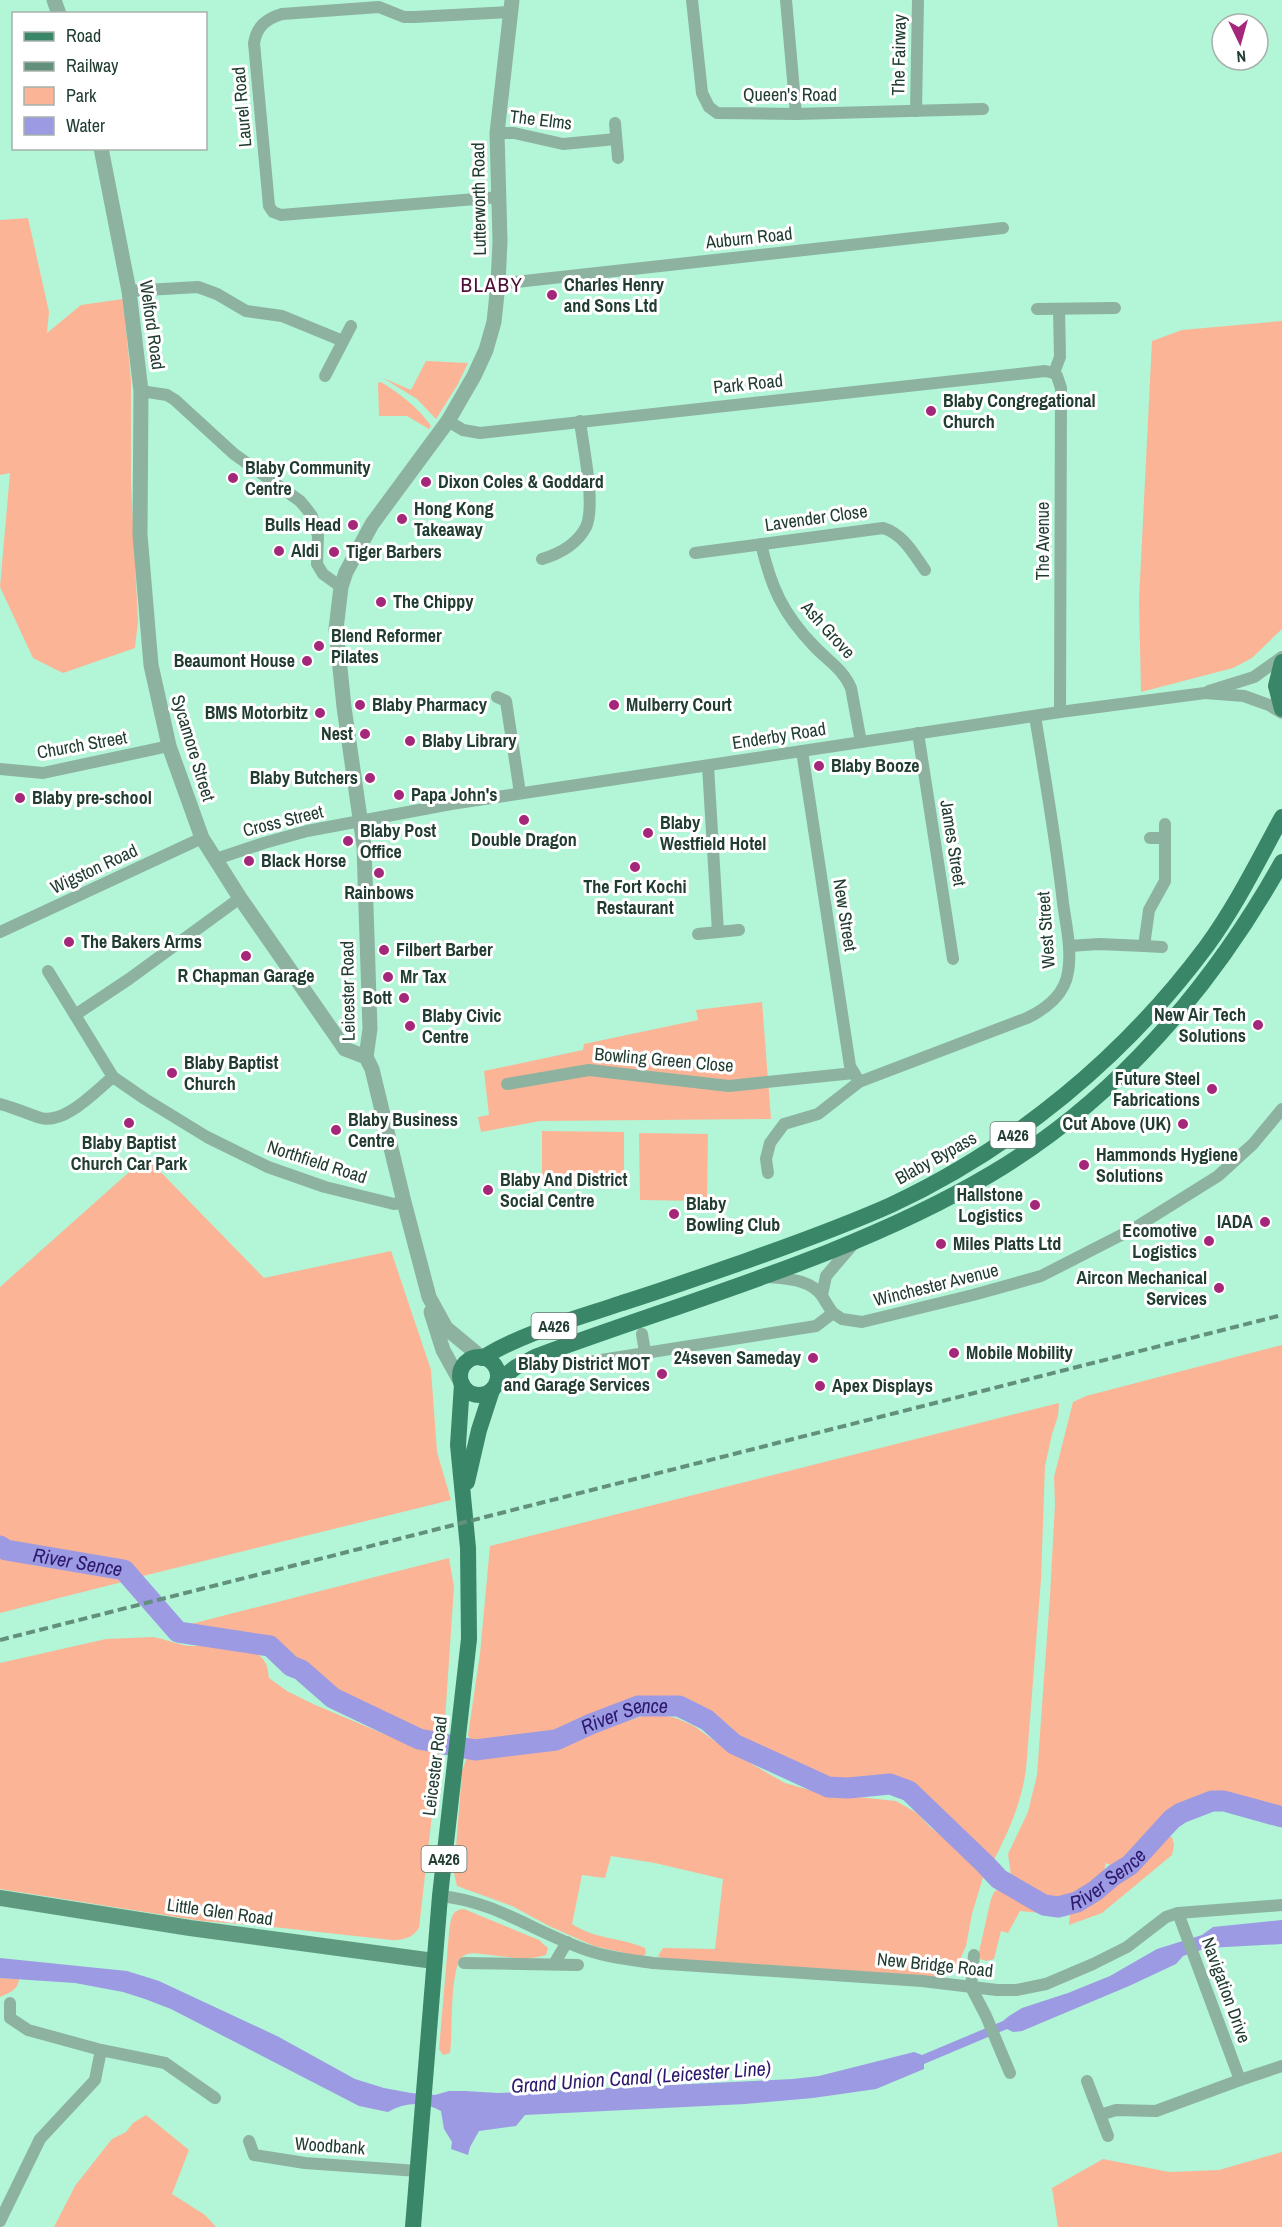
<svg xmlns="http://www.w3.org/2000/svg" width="1282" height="2227" viewBox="0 0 1282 2227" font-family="'Archivo Narrow',sans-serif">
<rect width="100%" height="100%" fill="#b2f5d7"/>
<!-- green -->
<g fill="#fbb596">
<path d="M 28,218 L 49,312 L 47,333 L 81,305 L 123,299 L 131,380 L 131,484 L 138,621 L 135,648 L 63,673 L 33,658 L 0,587 L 10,473 L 0,475 L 0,220 Z"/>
<path d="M 1282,321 L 1282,629 L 1252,658 L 1233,668 L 1141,692 L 1139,600 L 1152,341 L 1182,330 Z"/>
<path d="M 426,361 L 468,363 L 458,384 L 436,419 L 417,399 L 383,378 L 411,390 Z"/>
<path d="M 381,382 C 400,394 418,407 431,426 L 429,429 L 407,416 L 379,416 L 378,383 Z"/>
<path d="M 762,1002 L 771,1119 L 540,1121 L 481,1132 L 478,1117 L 489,1115 L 484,1071 L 583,1050 L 584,1044 L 698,1020 L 696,1010 Z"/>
<path d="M 542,1131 L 624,1132 L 624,1188 L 542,1188 Z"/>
<path d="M 639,1133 L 708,1134 L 707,1201 L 640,1200 Z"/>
<path d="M 146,1157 L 264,1278 L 391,1251 L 431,1370 L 437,1452 L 451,1500 L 143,1576 L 109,1564 L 64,1556 L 24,1552 L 0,1541 L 0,1287 Z"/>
<path d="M 1282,1345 L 1282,1812 L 1250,1798 L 1226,1792 L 1203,1795 L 1166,1815 L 1148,1842 L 1127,1862 L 1116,1868 L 1106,1863 L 1102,1878 L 1089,1889 L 1067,1898 L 1050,1897 L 1021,1885 L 1011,1876 L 1008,1854 L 1028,1812 L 1037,1775 L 1050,1596 L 1055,1504 L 1054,1477 L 1073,1402 L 1086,1396 Z"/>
<path d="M 1059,1403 L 1058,1416 L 1052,1434 L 1045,1466 L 1041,1579 L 1026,1770 C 1020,1808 1008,1832 991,1866 L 960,1831 L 908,1786 L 875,1779 L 826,1784 L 797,1771 L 781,1760 L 741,1743 L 718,1724 L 698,1711 L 673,1702 L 638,1701 L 606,1713 L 553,1738 L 474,1748 L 468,1735 L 480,1654 L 490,1546 Z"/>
<path d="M 0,1555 C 21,1564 46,1568 70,1570 C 90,1572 112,1569 130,1580 L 0,1613 Z"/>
<path d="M 449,1558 L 454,1587 L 444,1734 L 441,1738 L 427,1737 L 410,1726 L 317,1687 L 301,1675 L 280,1650 L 267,1640 L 205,1633 L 191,1624 Z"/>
<path d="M 153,1637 C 165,1639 179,1645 191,1646 C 214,1647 253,1638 266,1664 C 268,1668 268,1674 269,1678 L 287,1691 L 313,1704 L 384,1734 L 439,1754 L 419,1928 C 412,1938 405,1940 392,1940 L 264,1926 L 202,1921 L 0,1889 L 0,1663 L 106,1639 Z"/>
<path d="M 661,1715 L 676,1718 L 694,1726 L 727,1750 L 785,1783 L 820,1793 L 896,1801 L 917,1813 L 930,1827 L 977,1864 L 984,1874 L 972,1914 L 966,1946 L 955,1971 L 940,1978 L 665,1959 L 658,1956 L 663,1948 L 715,1949 L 723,1879 L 655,1863 L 611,1856 L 605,1878 L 582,1875 L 572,1924 C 597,1940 619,1937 645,1948 L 646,1954 L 642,1957 L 594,1946 L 549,1926 L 512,1906 L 457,1886 L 454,1873 L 462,1771 L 467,1757 L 542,1749 L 643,1716 Z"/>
<path d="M 1165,1836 L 1172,1837 L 1174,1845 L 1172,1855 L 1102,1913 L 1069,1925 L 1070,1914 L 1096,1898 L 1143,1863 Z"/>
<path d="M 1000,1888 L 1017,1895 L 1025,1903 L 1055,1910 L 1061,1915 L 1020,1911 L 1008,1933 L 1001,1931 L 994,1959 L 986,1961 L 980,1959 L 979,1952 L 991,1899 L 994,1892 Z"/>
<path d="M 464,1909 L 539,1940 L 548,1948 L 546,1955 C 527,1961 509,1957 490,1955 C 481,1954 470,1951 463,1956 C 449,1967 453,2035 450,2053 L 443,2055 L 439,2049 L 449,1933 C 451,1921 450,1910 464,1909 Z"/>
<path d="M 0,1978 L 19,1979 C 18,1990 9,1993 0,1997 Z"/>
<path d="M 146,2115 L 189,2150 L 172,2194 L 205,2215 L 216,2227 L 54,2227 L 75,2186 L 104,2149 L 112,2139 L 126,2132 L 133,2123 Z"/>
<path d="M 1282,2152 L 1282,2227 L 1058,2227 L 1052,2188 L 1103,2159 L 1169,2172 L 1219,2170 Z"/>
</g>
<!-- water -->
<path fill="#9c9ae3" d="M 1282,1920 L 1282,1944 L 1207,1948 L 1183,1956 L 1176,1964 L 1129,1986 L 1022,2031 L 1013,2032 L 1007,2029 L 924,2064 L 924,2069 L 876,2089 L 813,2098 L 745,2104 L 525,2115 L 516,2126 L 479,2131 L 470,2147 L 468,2155 L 451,2149 L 452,2142 L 444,2129 L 441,2111 C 424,2101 405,2102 388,2112 L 359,2106 L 171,2009 L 145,1999 L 123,1992 L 75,1983 L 0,1978 L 0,1958 L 127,1971 L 159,1981 L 277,2036 L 355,2079 L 384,2088 L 411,2093 L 435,2095 L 449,2091 L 465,2091 L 498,2093 L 522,2092 L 793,2079 L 819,2076 L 914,2052 L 922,2055 L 1003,2021 L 1009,2016 L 1022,2008 L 1068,1993 L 1110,1976 L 1157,1949 L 1202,1935 L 1213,1927 Z"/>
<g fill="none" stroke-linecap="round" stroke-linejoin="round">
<!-- river -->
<path stroke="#9c9ae3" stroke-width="21" id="s1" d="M 0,1546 L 6,1550 L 124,1570 L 178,1632 L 270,1646 L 291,1666 L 301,1670 L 333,1698 L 419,1739 L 475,1750 L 556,1740 L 591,1724 L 638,1706 L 679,1706 L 707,1720 L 734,1744 L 828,1787 L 848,1788 L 890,1784 L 909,1791 L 985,1864 L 999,1879 L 1044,1905 L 1058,1907 L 1077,1902 L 1095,1891 L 1114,1875 L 1130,1865 L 1172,1819 L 1181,1813 L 1212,1801 L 1224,1801 L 1282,1817"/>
<!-- minor -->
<g stroke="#8db2a0" stroke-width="12">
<path d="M 692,0 L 702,93 L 709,107 L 717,113 L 796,114 L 983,109"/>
<path d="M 786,0 L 796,114"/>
<path d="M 916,111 L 918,0"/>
<path d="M 615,123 L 618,158"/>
<path d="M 497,133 L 514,133 L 563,144 L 616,139"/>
<path d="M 500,197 L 281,215 L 273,212 L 269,206 L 254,43 C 257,26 266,19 282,14 L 379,7 L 404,17 L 415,17 L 510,12"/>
<path d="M 498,284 L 1003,228"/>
<path d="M 129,291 L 198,287 L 217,294 L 246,311 L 282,316 L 343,341"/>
<path d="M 1037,309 L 1115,308"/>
<path d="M 1054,373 L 1057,376 L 1061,388 L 1060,712"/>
<path d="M 1054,373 L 1060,357 L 1059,309"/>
<path d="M 325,376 L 351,326"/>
<path d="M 141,391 L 167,395 L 175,400 L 234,454 L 300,501 L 306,508 L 312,516 L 318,536 L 317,564 L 323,574 L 341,587"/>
<path d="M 448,421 L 463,430 L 480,433 L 1045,371 L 1054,373"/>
<path d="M 761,544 C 771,587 783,614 814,646 C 828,661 843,669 851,688 L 861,742"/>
<path d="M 695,553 L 883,528 C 903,534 913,553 925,570"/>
<path d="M 542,559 C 559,554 577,544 586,527 C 596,505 583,447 580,421"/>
<path d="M 1209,691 L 1254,677 L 1282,657"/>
<path d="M 497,697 L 506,701 L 520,793"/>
<path d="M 918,733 L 953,959"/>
<path d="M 802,751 L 850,1066 L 857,1078"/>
<path d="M 708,766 L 718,932"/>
<path d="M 0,769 L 43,773 L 169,746"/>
<path d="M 1150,838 L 1165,838"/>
<path d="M 216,859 L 264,843 L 307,831 L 451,804 L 1060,712 L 1205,693 L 1244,696 L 1269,705 L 1282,713"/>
<path d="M 0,932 L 202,838"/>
<path d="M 698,934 L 739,930"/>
<path d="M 1069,946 L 1099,944 L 1144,946 L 1149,910 L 1165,881 L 1165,824"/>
<path d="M 1144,946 L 1162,947"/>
<path d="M 48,971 L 113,1077 L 145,1099 L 207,1137 L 268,1167 L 325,1187 L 394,1204 L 404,1202"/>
<path d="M 75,1015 L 129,979 L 240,898"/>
<path d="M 507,1084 L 589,1070 L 729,1086 L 854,1073"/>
<path d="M 0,1104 C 14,1107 27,1114 41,1118 C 66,1124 95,1091 113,1077"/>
<path d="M 768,1173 L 766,1159 L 770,1143 L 784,1124 L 818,1114 L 859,1082 L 1027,1018 C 1046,1009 1065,994 1068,972 C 1072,950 1066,925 1063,903 C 1056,840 1045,778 1035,716"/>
<path d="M 768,1277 C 787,1279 810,1279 822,1296 C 826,1302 828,1307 833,1313"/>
<path d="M 822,1295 L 826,1276 L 855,1242"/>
<path d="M 642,1334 L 645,1352"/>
<path d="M 582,1363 L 816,1326 L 833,1313 L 842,1319 L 862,1322 L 973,1295 L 1041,1276 L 1133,1229 L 1218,1176 L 1253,1144 L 1282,1109"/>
<path d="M 440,1896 C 497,1901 540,1936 593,1952 C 612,1958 632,1960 653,1963 L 922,1981 L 997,1990 L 1016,1990 L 1046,1984 L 1093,1964 L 1127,1947 L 1166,1917 L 1178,1913 L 1282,1905"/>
<path d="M 974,1955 L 971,1987 L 986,2016 L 1010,2073"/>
<path d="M 464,1963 L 578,1965"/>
<path d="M 554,1964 L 567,1942"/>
<path d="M 10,2003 L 10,2018 L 28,2030 L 101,2050"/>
<path d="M 1240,2080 L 1282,2066"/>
<path d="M 1087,2081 L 1108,2136"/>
<path d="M 1100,2115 L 1116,2110 L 1156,2111 L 1240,2080 L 1178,1913"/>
<path d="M 249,2141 L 254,2155 L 305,2163 L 418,2171"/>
<path d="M 0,2221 L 40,2139 L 95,2080 L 101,2050 L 165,2063 L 215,2098"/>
</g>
<!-- tertiary -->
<g stroke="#8db2a0" stroke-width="15">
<path d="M 54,0 L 59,14"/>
<path d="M 101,148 L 129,291 L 141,391 L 140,535 L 151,665 L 169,746 L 202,838 L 240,898 L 345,1049 L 366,1057"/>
<path d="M 431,1312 L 443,1350 L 460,1381"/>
<path d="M 481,1357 L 446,1328 L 429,1297 L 404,1202 L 372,1069 L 366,1057 L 370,1029 L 364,846 L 344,707 L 336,629 L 341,587 L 346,572 L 372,524 L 448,421 L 474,376 L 486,350 L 494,322 L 498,284 L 500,241 L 497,133 L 512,0"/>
</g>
<!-- secondary -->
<path stroke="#5f9980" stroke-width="16" d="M 0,1898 L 190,1928 L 434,1961"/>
<!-- primary -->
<g stroke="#3a8668" stroke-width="16">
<path d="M 1282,662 L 1276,686 L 1282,709"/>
<circle cx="479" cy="1376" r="19"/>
<path d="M 482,1358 C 525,1332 575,1319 622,1303 C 664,1290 705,1275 746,1261 C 794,1244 844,1226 891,1205 C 1015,1147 1124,1057 1206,947 C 1236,906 1258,861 1282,817"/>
<path d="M 497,1382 L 516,1367 L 535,1357 C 685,1301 853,1256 991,1174 C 1116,1100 1212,987 1282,862"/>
<path d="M 467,1482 L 479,1430 L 492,1390"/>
<path d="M 413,2227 L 440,1896 L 469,1639 L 468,1548 L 458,1445 L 462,1384"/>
</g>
<!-- rail -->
<path stroke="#63907c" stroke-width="4" stroke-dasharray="9 4.5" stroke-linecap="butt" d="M 0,1640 L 1282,1315"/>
</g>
<!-- markers -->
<g fill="#a4277a" stroke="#fff" stroke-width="2">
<circle cx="552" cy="295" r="6"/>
<circle cx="931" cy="411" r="6"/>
<circle cx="233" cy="478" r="6"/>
<circle cx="426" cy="482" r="6"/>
<circle cx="402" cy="519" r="6"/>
<circle cx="353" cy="525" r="6"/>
<circle cx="279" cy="551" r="6"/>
<circle cx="334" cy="552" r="6"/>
<circle cx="381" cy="602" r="6"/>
<circle cx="319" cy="646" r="6"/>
<circle cx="307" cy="661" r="6"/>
<circle cx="360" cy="705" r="6"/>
<circle cx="614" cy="705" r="6"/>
<circle cx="320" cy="713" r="6"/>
<circle cx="365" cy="734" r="6"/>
<circle cx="410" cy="741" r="6"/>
<circle cx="819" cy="766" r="6"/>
<circle cx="370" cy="778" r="6"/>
<circle cx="399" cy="795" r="6"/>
<circle cx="20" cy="798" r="6"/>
<circle cx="524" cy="820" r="6"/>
<circle cx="648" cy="833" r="6"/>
<circle cx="348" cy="841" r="6"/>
<circle cx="249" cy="861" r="6"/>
<circle cx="635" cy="867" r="6"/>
<circle cx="379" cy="873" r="6"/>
<circle cx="69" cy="942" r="6"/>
<circle cx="384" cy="950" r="6"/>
<circle cx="246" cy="956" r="6"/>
<circle cx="388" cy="977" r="6"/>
<circle cx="404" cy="998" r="6"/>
<circle cx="1258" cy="1025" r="6"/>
<circle cx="410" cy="1026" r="6"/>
<circle cx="172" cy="1073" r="6"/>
<circle cx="1212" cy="1089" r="6"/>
<circle cx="129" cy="1123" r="6"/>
<circle cx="1183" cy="1124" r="6"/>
<circle cx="336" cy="1130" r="6"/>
<circle cx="1084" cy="1165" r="6"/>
<circle cx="488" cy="1190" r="6"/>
<circle cx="1035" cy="1205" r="6"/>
<circle cx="674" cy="1214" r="6"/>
<circle cx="1265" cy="1222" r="6"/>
<circle cx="1209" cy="1241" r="6"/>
<circle cx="941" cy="1244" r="6"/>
<circle cx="1219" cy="1288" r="6"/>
<circle cx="954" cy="1353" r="6"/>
<circle cx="813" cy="1358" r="6"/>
<circle cx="662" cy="1374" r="6"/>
<circle cx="820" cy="1386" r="6"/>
</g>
<g text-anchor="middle" stroke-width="6" stroke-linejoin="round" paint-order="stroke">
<!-- shield labels -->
<g fill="#fff" stroke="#64766e" stroke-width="1.5">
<rect x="990.5" y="1122" width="45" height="26" rx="4.5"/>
<rect x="531.5" y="1313" width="45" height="26" rx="4.5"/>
<rect x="421.5" y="1846" width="45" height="26" rx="4.5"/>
</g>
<g font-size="16" font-weight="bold" fill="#213c30">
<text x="1013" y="1141">A426</text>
<text x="554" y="1332">A426</text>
<text x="444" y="1865">A426</text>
</g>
<!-- street labels -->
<g font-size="18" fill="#213c30" stroke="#fff">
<text transform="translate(899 55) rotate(-89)" y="6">The Fairway</text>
<text x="790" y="101">Queen's Road</text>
<text transform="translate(242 107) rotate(-95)" y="6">Laurel Road</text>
<text transform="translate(541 120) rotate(7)" y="6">The Elms</text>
<text transform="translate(479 199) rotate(-91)" y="6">Lutterworth Road</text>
<text transform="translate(749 238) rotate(-6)" y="6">Auburn Road</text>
<text transform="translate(152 325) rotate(82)" y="6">Welford Road</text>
<text transform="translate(748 384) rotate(-6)" y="6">Park Road</text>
<text transform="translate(816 518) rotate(-8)" y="6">Lavender Close</text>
<text transform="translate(1043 541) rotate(-90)" y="6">The Avenue</text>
<text transform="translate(828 630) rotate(48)" y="6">Ash Grove</text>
<text transform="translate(779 736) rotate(-9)" y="6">Enderby Road</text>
<text transform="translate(82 745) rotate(-10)" y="6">Church Street</text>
<text transform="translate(193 748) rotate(73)" y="6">Sycamore Street</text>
<text transform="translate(283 821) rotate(-14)" y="6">Cross Street</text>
<text transform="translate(953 843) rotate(81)" y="6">James Street</text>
<text transform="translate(94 869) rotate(-25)" y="6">Wigston Road</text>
<text transform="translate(845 915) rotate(81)" y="6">New Street</text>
<text transform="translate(1046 930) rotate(-94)" y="6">West Street</text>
<text transform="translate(348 991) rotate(-91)" y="6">Leicester Road</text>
<text transform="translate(664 1060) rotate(5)" y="6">Bowling Green Close</text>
<text transform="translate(936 1158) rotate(-29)" y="6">Blaby Bypass</text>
<text transform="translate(317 1162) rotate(18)" y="6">Northfield Road</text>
<text transform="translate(936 1285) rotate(-14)" y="6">Winchester Avenue</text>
<text transform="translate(435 1766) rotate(-83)" y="6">Leicester Road</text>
<text transform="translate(220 1912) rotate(8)" y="6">Little Glen Road</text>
<text transform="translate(935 1965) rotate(6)" y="6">New Bridge Road</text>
<text transform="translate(1226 1990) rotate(70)" y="6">Navigation Drive</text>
<text transform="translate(330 2146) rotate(4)" y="6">Woodbank</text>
</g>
<!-- poi labels -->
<g font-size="18" font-weight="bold" fill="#213c30" stroke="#fff" text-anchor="start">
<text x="564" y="291">Charles Henry<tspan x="564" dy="21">and Sons Ltd</tspan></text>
<text x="943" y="407">Blaby Congregational<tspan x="943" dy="21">Church</tspan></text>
<text x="245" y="474">Blaby Community<tspan x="245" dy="21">Centre</tspan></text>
<text x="438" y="488">Dixon Coles &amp; Goddard</text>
<text x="414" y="515">Hong Kong<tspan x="414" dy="21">Takeaway</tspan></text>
<text x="341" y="531" text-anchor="end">Bulls Head</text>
<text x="291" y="557">Aldi</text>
<text x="346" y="558">Tiger Barbers</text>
<text x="393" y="608">The Chippy</text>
<text x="331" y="642">Blend Reformer<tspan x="331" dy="21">Pilates</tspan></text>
<text x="295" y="667" text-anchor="end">Beaumont House</text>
<text x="372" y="711">Blaby Pharmacy</text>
<text x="626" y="711">Mulberry Court</text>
<text x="308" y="719" text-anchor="end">BMS Motorbitz</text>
<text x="353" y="740" text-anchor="end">Nest</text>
<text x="422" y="747">Blaby Library</text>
<text x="831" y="772">Blaby Booze</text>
<text x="358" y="784" text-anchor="end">Blaby Butchers</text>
<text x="411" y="801">Papa John's</text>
<text x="32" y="804">Blaby pre-school</text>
<text x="660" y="829">Blaby<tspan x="660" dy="21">Westfield Hotel</tspan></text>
<text x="360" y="837">Blaby Post<tspan x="360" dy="21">Office</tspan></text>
<text x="524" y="846" text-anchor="middle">Double Dragon</text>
<text x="261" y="867">Black Horse</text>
<text x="635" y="893" text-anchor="middle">The Fort Kochi<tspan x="635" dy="21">Restaurant</tspan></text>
<text x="379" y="899" text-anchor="middle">Rainbows</text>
<text x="81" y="948">The Bakers Arms</text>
<text x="396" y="956">Filbert Barber</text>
<text x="246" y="982" text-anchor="middle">R Chapman Garage</text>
<text x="400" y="983">Mr Tax</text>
<text x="392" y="1004" text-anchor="end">Bott</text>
<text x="1246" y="1021" text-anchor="end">New Air Tech<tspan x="1246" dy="21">Solutions</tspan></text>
<text x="422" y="1022">Blaby Civic<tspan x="422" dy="21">Centre</tspan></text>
<text x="184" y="1069">Blaby Baptist<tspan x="184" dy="21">Church</tspan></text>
<text x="1200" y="1085" text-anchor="end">Future Steel<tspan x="1200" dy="21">Fabrications</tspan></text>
<text x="348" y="1126">Blaby Business<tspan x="348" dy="21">Centre</tspan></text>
<text x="1171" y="1130" text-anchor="end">Cut Above (UK)</text>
<text x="129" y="1149" text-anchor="middle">Blaby Baptist<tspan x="129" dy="21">Church Car Park</tspan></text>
<text x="1096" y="1161">Hammonds Hygiene<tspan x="1096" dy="21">Solutions</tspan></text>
<text x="500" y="1186">Blaby And District<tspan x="500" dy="21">Social Centre</tspan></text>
<text x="1023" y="1201" text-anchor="end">Hallstone<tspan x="1023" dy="21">Logistics</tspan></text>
<text x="686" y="1210">Blaby<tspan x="686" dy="21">Bowling Club</tspan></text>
<text x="1253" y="1228" text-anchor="end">IADA</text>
<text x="1197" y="1237" text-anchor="end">Ecomotive<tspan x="1197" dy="21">Logistics</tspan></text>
<text x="953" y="1250">Miles Platts Ltd</text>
<text x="1207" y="1284" text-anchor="end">Aircon Mechanical<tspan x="1207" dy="21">Services</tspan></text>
<text x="966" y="1359">Mobile Mobility</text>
<text x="801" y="1364" text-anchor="end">24seven Sameday</text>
<text x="650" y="1370" text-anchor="end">Blaby District MOT<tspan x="650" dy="21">and Garage Services</tspan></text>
<text x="832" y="1392">Apex Displays</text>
</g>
<!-- water labels -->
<g font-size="20" font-style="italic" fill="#2c196d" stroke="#fff">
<text dy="7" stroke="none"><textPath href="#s1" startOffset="80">River Sence</textPath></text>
<text dy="7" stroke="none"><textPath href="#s1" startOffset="692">River Sence</textPath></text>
<text dy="7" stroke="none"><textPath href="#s1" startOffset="1251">River Sence</textPath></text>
<text transform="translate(641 2077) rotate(-4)" y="7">Grand Union Canal (Leicester Line)</text>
</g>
<!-- quarter labels -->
<g font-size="21" letter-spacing="1.5" fill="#4d1138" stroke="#fff">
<text x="492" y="292">BLABY</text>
</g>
</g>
<!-- legend -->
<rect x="12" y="12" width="195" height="138" fill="#ffffff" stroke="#a6b1ac" stroke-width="1.5"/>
<rect x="24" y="32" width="30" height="9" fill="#3a8668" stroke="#a6b1ac" stroke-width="1.5"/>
<text x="66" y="42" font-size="18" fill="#213c30">Road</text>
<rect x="24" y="62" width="30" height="9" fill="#63907c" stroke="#a6b1ac" stroke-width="1.5"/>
<text x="66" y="72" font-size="18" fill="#213c30">Railway</text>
<rect x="24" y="87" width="30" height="18" fill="#fbb596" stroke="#a6b1ac" stroke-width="1.5"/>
<text x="66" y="102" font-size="18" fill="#213c30">Park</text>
<rect x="24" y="117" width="30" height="18" fill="#9c9ae3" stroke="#a6b1ac" stroke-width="1.5"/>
<text x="66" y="132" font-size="18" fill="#213c30">Water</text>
<!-- north arrow -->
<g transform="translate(1240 42) rotate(175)"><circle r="28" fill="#ffffff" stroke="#a6b1ac" stroke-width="1.5"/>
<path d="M0-4.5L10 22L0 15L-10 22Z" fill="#a4277a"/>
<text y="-9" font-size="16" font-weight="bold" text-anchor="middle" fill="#213c30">N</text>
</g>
</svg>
